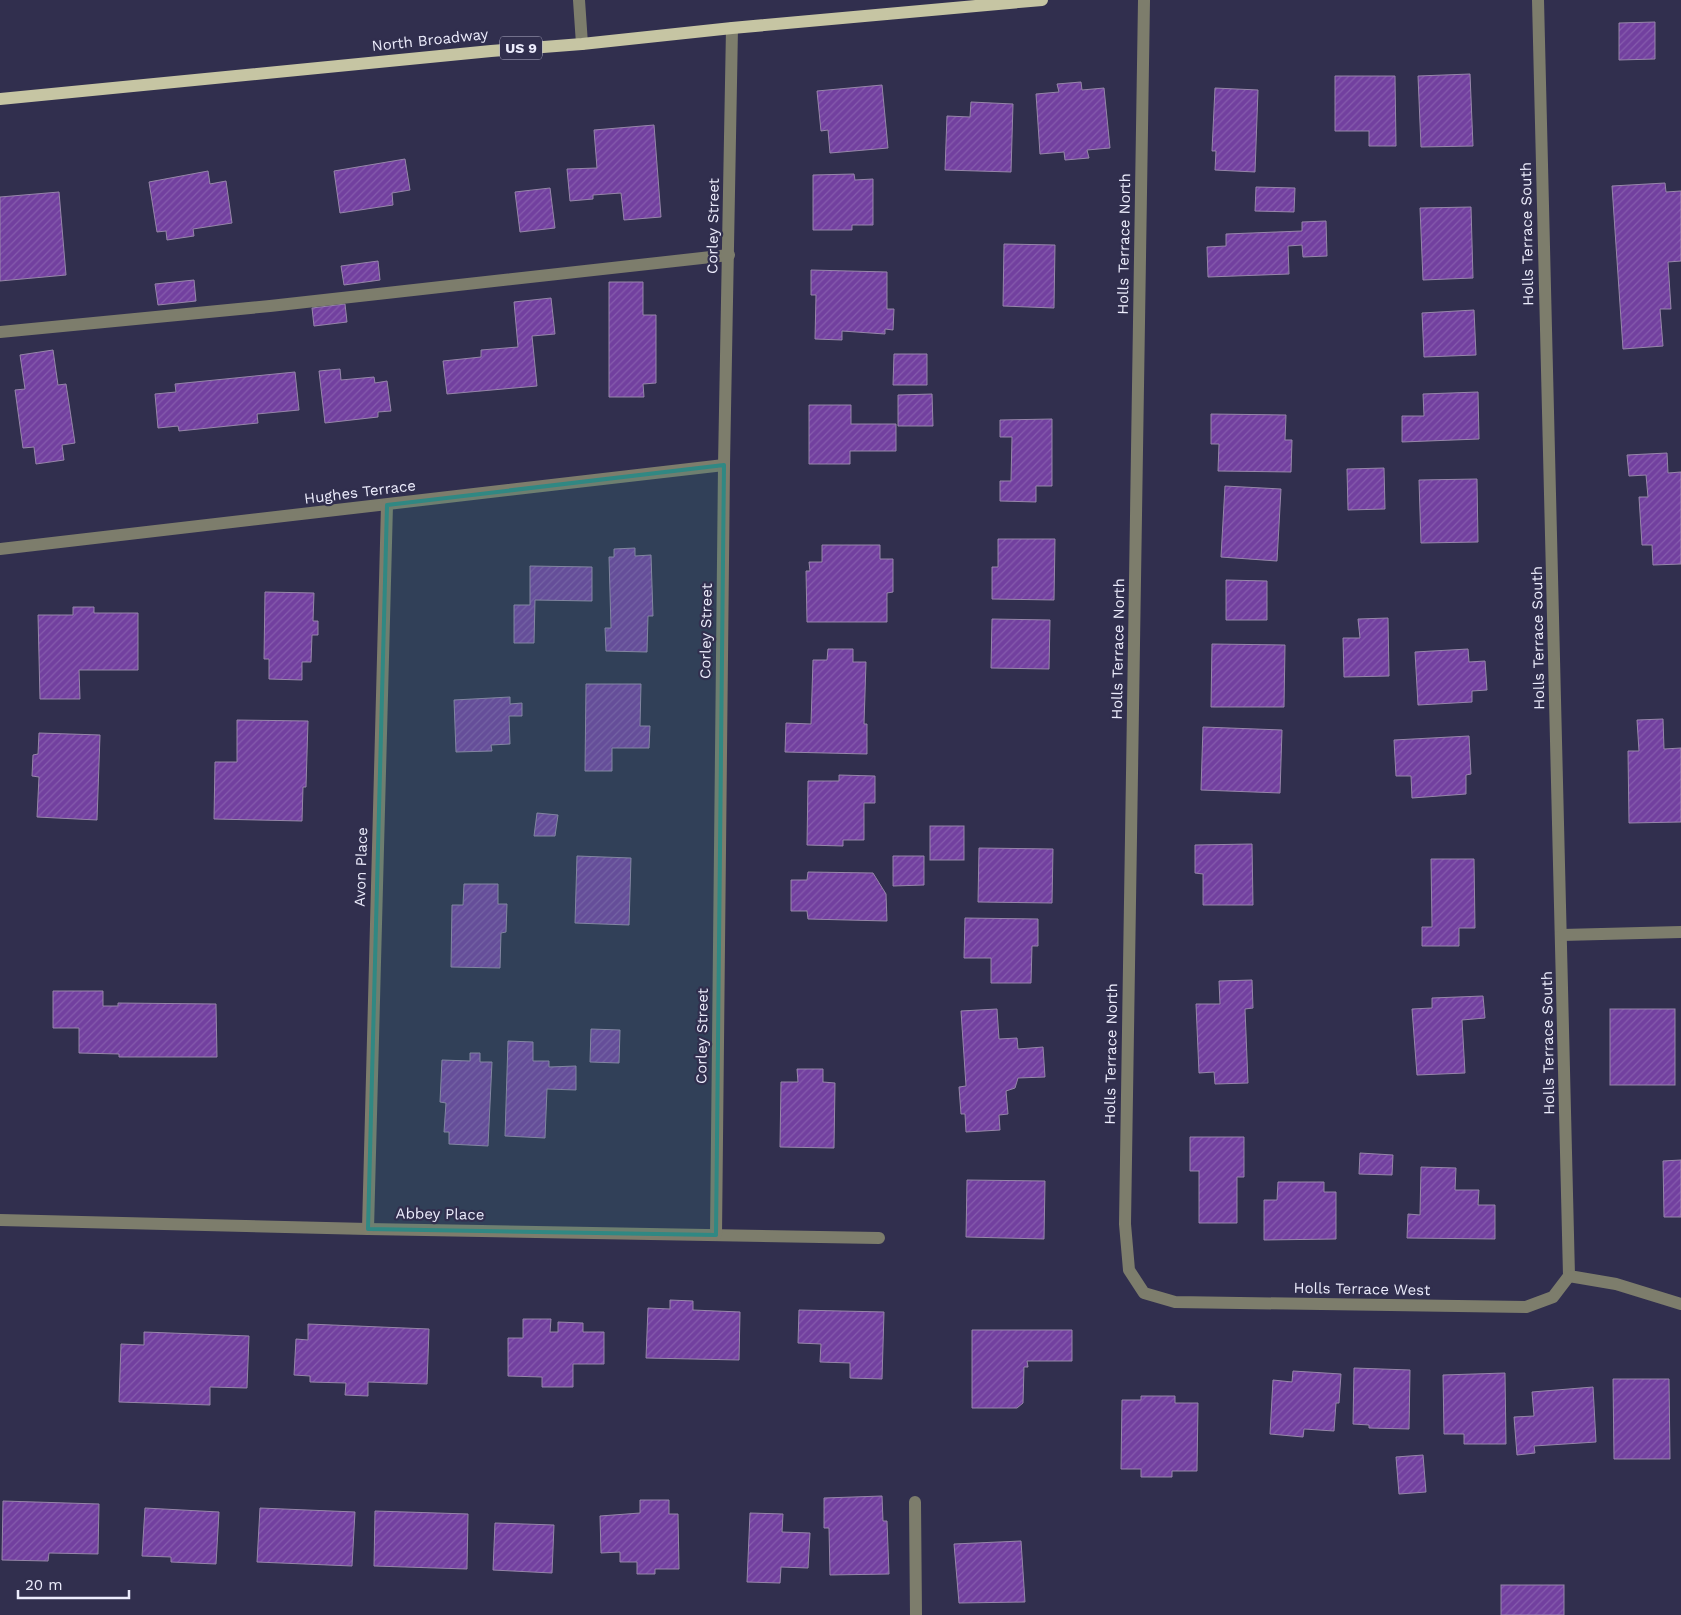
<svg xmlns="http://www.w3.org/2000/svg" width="1681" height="1615" viewBox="0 0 1681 1615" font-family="'Work Sans',sans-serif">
<defs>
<pattern id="building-hatch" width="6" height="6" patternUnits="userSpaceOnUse" patternTransform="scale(1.25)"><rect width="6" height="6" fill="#72409f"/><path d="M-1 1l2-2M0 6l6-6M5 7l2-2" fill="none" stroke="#865cad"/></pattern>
</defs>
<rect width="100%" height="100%" fill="#312f4e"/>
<!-- building -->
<g fill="url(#building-hatch)" stroke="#9686a9">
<path d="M 1655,22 L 1655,59 L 1619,60 L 1619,23 Z"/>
<path d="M 1470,74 L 1473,146 L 1421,147 L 1418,76 Z"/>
<path d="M 1335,76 L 1395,76 L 1396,146 L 1369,146 L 1369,131 L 1335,131 Z"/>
<path d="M 1081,82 L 1082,90 L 1104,88 L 1110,148 L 1087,150 L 1089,158 L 1065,160 L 1064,152 L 1040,154 L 1036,94 L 1059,92 L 1057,84 Z"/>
<path d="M 882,85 L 888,148 L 830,153 L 828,130 L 821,131 L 817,91 Z"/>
<path d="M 1215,88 L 1258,90 L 1255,172 L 1215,170 L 1216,151 L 1212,151 Z"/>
<path d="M 971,102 L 1013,104 L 1011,172 L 945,170 L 947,116 L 970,117 Z"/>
<path d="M 654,125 L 661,217 L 624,220 L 621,193 L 593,195 L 593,199 L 570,201 L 567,169 L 597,168 L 594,130 Z"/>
<path d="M 405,159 L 410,190 L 392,193 L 393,205 L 340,213 L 334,171 Z"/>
<path d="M 208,171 L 210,184 L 226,181 L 232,223 L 193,229 L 194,236 L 167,240 L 166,231 L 157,232 L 149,182 Z"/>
<path d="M 854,174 L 855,180 L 873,179 L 873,225 L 852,225 L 852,230 L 813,230 L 813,175 Z"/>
<path d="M 1665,183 L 1666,192 L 1681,191 L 1681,261 L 1668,262 L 1671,309 L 1660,309 L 1663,346 L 1623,349 L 1612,186 Z"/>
<path d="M 1256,187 L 1295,188 L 1294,212 L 1255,211 Z"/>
<path d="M 550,188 L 555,228 L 520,232 L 515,192 Z"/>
<path d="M 59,192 L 66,275 L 0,281 L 0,197 Z"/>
<path d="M 1471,207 L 1473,278 L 1423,280 L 1420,208 Z"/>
<path d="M 1326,221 L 1327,256 L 1303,257 L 1302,245 L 1288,246 L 1289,274 L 1208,277 L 1207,247 L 1226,246 L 1226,234 L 1302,231 L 1302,222 Z"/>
<path d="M 1004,244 L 1055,245 L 1054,308 L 1003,306 Z"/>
<path d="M 378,261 L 380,280 L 344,285 L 341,266 Z"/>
<path d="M 811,270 L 887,272 L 887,309 L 894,309 L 893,330 L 885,329 L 885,334 L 842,331 L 842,340 L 815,339 L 816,295 L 811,295 Z"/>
<path d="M 194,280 L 196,301 L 158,305 L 155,284 Z"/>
<path d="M 609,282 L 643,282 L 643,315 L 656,315 L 656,383 L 643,384 L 644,397 L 609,397 Z"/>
<path d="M 551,298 L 555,334 L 532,336 L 537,386 L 447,394 L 443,361 L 481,357 L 481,350 L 518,347 L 514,302 Z"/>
<path d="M 345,304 L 347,322 L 314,326 L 312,308 Z"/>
<path d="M 1474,310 L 1476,355 L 1424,357 L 1422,313 Z"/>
<path d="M 53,350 L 58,385 L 66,384 L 75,443 L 62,445 L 64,460 L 36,464 L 34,447 L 23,448 L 15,390 L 25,389 L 20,355 Z"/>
<path d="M 894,354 L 927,354 L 927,385 L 893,385 Z"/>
<path d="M 340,369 L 341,380 L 374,377 L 375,383 L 387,381 L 391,411 L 378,412 L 378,417 L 325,423 L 319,371 Z"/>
<path d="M 295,372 L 299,410 L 257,414 L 258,423 L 179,431 L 178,426 L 158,428 L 155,394 L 176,392 L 175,384 Z"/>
<path d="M 1478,392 L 1479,439 L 1402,442 L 1402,416 L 1424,416 L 1423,394 Z"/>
<path d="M 932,394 L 933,426 L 898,426 L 898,395 Z"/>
<path d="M 809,405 L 851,405 L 851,424 L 896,424 L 896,451 L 850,451 L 850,464 L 809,464 Z"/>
<path d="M 1211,414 L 1286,415 L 1285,440 L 1292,440 L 1291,472 L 1218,471 L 1219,444 L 1211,444 Z"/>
<path d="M 1052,419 L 1052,486 L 1036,486 L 1036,502 L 1000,501 L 1000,481 L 1011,481 L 1012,437 L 1000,437 L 1000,420 Z"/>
<path d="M 1667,453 L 1668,473 L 1681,472 L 1681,564 L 1653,565 L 1652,545 L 1642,545 L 1639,497 L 1648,497 L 1646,475 L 1629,476 L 1627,455 Z"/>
<path d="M 1384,468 L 1385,509 L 1348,510 L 1347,469 Z"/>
<path d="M 1477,479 L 1478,542 L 1421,543 L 1419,480 Z"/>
<path d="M 1225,486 L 1281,489 L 1277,561 L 1221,557 Z"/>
<path d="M 998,539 L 1055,539 L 1054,600 L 992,599 L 992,567 L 998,567 Z"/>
<path d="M 822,545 L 880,545 L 880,559 L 893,559 L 893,592 L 887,593 L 887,622 L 807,622 L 806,571 L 810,571 L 809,562 L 822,562 Z"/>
<path d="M 635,548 L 635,556 L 651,555 L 653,616 L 648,616 L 647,652 L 606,651 L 605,628 L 611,628 L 609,557 L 614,557 L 614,549 Z"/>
<path d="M 530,566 L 592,567 L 592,601 L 535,600 L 534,643 L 514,643 L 514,605 L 530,605 Z"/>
<path d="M 1226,580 L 1267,581 L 1267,620 L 1226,620 Z"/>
<path d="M 265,592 L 314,593 L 313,621 L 318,621 L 318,635 L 312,635 L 311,662 L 302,662 L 302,680 L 269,679 L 269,659 L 264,659 Z"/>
<path d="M 73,607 L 94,607 L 94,613 L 138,613 L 138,670 L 79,670 L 80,699 L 40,699 L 38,615 L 73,615 Z"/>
<path d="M 1388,618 L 1389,676 L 1344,677 L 1343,638 L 1360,638 L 1358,619 Z"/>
<path d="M 992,619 L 1050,620 L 1049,669 L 991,668 Z"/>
<path d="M 1212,644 L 1285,645 L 1284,707 L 1211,707 Z"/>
<path d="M 828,649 L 853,649 L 853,662 L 866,662 L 864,724 L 867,724 L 867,754 L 785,752 L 786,723 L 811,724 L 813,660 L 827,660 Z"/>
<path d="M 1468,649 L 1469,662 L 1485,661 L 1487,690 L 1472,691 L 1472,702 L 1418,705 L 1415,652 Z"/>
<path d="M 586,684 L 641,684 L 640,726 L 650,726 L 649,748 L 612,748 L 612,771 L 585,771 Z"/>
<path d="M 510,697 L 510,704 L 522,703 L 522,716 L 509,716 L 510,744 L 491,745 L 492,751 L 456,752 L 454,700 Z"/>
<path d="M 1663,719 L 1664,749 L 1681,748 L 1681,822 L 1629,823 L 1628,751 L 1639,751 L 1637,720 Z"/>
<path d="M 237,720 L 308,721 L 306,787 L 303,787 L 302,821 L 214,819 L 215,762 L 237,762 Z"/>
<path d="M 1203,727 L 1282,730 L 1280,793 L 1201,790 Z"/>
<path d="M 39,733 L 100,735 L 97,820 L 37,817 L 39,777 L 32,776 L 33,755 L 38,754 Z"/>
<path d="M 1469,736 L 1471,774 L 1466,775 L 1466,794 L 1412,798 L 1411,776 L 1396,776 L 1394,740 Z"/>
<path d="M 839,775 L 875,776 L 875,803 L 864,803 L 864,840 L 843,840 L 843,846 L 807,845 L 808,781 L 839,781 Z"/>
<path d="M 537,813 L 558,815 L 555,836 L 534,836 Z"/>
<rect x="930" y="826" width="34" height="34"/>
<path d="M 1252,844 L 1253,905 L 1203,905 L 1203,874 L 1195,873 L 1195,845 Z"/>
<path d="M 979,848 L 1053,849 L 1052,903 L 978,902 Z"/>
<path d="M 577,856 L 631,858 L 629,925 L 575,923 Z"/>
<path d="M 893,856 L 924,856 L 924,885 L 893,886 Z"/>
<path d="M 1431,859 L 1474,859 L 1475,928 L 1459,928 L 1459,946 L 1422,946 L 1422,927 L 1432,927 Z"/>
<path d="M 808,872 L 873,873 L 886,894 L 887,921 L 808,919 L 807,911 L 791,911 L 791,880 L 807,880 Z"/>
<path d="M 464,884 L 498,884 L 498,904 L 507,904 L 506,932 L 501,933 L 500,968 L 451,967 L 452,905 L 463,905 Z"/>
<path d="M 965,918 L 1038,919 L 1038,946 L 1032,946 L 1031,983 L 991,983 L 991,958 L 964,958 Z"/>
<path d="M 1252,980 L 1253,1008 L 1245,1009 L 1248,1083 L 1215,1084 L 1214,1072 L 1199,1073 L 1196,1004 L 1220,1004 L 1219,981 Z"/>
<path d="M 53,991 L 103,991 L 103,1006 L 118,1006 L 118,1003 L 216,1004 L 217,1057 L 119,1057 L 119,1054 L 79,1053 L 79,1028 L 53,1028 Z"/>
<path d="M 1483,996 L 1485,1018 L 1462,1020 L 1465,1073 L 1417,1075 L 1412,1009 L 1432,1008 L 1432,998 Z"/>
<path d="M 997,1009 L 999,1039 L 1017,1038 L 1018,1049 L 1043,1047 L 1045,1077 L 1018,1078 L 1015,1088 L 1006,1091 L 1008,1114 L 999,1115 L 1000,1130 L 966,1132 L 965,1114 L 961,1114 L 959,1087 L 966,1086 L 961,1011 Z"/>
<rect x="1610" y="1009" width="65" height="76"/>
<path d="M 591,1029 L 620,1030 L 619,1063 L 590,1062 Z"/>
<path d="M 508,1041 L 533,1042 L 533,1061 L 549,1061 L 549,1067 L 576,1066 L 576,1090 L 547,1089 L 545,1138 L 505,1136 Z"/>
<path d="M 470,1053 L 480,1053 L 480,1062 L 492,1062 L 488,1146 L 449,1144 L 449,1132 L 444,1132 L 446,1103 L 440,1102 L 442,1060 L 470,1061 Z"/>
<path d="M 797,1069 L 823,1069 L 823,1082 L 835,1083 L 834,1148 L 780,1147 L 781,1082 L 798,1082 Z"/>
<path d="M 1190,1137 L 1244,1137 L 1244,1177 L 1237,1177 L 1237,1223 L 1199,1223 L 1199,1171 L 1190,1171 Z"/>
<path d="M 1360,1153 L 1393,1155 L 1392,1175 L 1359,1174 Z"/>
<path d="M 1681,1160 L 1681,1217 L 1664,1217 L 1663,1161 Z"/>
<path d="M 1421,1167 L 1456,1168 L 1455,1190 L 1479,1190 L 1478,1205 L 1495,1205 L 1495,1239 L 1407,1238 L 1408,1214 L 1420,1215 Z"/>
<path d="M 967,1180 L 1045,1181 L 1044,1239 L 966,1237 Z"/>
<path d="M 1278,1182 L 1324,1182 L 1324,1192 L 1336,1192 L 1336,1239 L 1264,1240 L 1264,1200 L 1277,1200 Z"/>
<path d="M 670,1300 L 693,1301 L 693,1310 L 740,1312 L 739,1360 L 646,1358 L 648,1308 L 670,1309 Z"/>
<path d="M 799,1310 L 884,1312 L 882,1379 L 850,1378 L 850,1363 L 820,1362 L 821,1344 L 798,1343 Z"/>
<path d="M 523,1319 L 551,1319 L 550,1332 L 558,1332 L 558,1322 L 583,1323 L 583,1332 L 604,1332 L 604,1364 L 573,1364 L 573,1387 L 542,1387 L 542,1377 L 508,1376 L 508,1338 L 523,1338 Z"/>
<path d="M 308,1324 L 429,1329 L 427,1384 L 368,1382 L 368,1396 L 345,1395 L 346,1383 L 310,1382 L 310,1376 L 294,1375 L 296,1339 L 308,1340 Z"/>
<path d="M 972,1330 L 1072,1330 L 1072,1361 L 1027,1361 L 1028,1367 L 1024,1367 L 1023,1403 L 1017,1408 L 972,1408 Z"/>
<path d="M 144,1332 L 249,1336 L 247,1388 L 210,1387 L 210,1405 L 119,1402 L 121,1344 L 144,1345 Z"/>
<path d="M 1354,1368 L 1410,1370 L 1409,1429 L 1369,1428 L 1369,1425 L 1353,1424 Z"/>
<path d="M 1293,1371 L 1341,1374 L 1339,1403 L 1336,1403 L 1334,1431 L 1304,1429 L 1303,1437 L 1270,1434 L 1273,1380 L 1292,1382 Z"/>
<path d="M 1505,1373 L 1506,1444 L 1464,1444 L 1464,1434 L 1444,1434 L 1443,1375 Z"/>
<path d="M 1613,1379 L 1669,1379 L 1670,1459 L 1614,1459 Z"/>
<path d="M 1593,1387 L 1596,1442 L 1534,1446 L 1535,1453 L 1517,1455 L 1514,1417 L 1534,1416 L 1532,1392 Z"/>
<path d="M 1141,1396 L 1175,1396 L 1175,1403 L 1198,1403 L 1197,1471 L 1172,1471 L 1172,1477 L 1141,1477 L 1141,1469 L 1121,1469 L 1122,1400 L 1141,1400 Z"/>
<path d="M 1423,1455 L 1426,1492 L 1399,1494 L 1396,1457 Z"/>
<path d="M 882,1496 L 883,1521 L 887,1521 L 889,1574 L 830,1575 L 829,1528 L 824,1528 L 824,1498 Z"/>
<path d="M 640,1500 L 669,1500 L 669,1514 L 678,1514 L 679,1569 L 655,1569 L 655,1574 L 637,1574 L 637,1562 L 620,1562 L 620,1552 L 601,1553 L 600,1516 L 640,1513 Z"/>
<path d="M 3,1501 L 99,1504 L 98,1554 L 49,1553 L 48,1561 L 2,1560 Z"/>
<path d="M 145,1508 L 219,1512 L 216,1564 L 171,1562 L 171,1557 L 142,1556 Z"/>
<path d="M 260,1508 L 355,1512 L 352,1566 L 257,1562 Z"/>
<path d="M 375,1511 L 468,1514 L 467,1569 L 374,1566 Z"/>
<path d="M 750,1513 L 783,1514 L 782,1532 L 810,1533 L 808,1568 L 781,1567 L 780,1583 L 747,1582 Z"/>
<path d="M 495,1523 L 554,1525 L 552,1573 L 493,1570 Z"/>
<path d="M 1021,1541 L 1025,1602 L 959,1603 L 954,1544 Z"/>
<rect x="1501" y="1585" width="63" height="30"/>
</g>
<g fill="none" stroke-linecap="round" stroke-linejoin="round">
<!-- minor -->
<g stroke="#7d7d6c" stroke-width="12">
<path d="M 579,0 L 582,44"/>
<path d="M 1144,0 L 1125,1224 L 1129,1270 L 1144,1293 L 1175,1302 L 1526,1307 L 1553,1297 L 1569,1276"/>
<path d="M 1538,0 L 1569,1276"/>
<path d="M 0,332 L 270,306 L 729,255"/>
<path d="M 0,549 L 724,465"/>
<path d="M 1562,935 L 1681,932"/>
<path d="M 0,1220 L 368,1229 L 879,1238"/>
<path d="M 368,1229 L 387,505"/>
<path d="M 716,1235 L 724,465 L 732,28"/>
<path d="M 1569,1276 L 1616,1284 L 1681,1304"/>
<path d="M 915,1502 L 916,1615"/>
</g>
<!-- major -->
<path stroke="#c6c5a3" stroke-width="12" d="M 0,99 L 491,51 L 582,44 L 732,28 L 1042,0"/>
</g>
<!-- marked area -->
<path fill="#308883" fill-opacity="0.2" stroke="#308883" stroke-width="4" stroke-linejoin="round" d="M 724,465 L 716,1235 L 368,1229 L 387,505 Z"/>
<g text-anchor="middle" stroke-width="4.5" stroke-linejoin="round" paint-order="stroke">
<!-- shield labels -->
<rect fill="#312f4e" stroke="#b4b3c8" stroke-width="1" x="500" y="36.5" width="42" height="23" rx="4"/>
<g font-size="14" font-weight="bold" fill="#ececfc">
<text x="521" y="53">US 9</text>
</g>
<!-- street labels -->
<g font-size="15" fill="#ececfc" stroke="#312f4e">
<text transform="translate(430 40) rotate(-6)" y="5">North Broadway</text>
<text transform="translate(713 226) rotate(-89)" y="5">Corley Street</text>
<text transform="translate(1527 234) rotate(-91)" y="5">Holls Terrace South</text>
<text transform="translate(1124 244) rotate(-89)" y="5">Holls Terrace North</text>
<text transform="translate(360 492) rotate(-7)" y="5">Hughes Terrace</text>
<text transform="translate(706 631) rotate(-89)" y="5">Corley Street</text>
<text transform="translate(1538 638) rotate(-91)" y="5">Holls Terrace South</text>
<text transform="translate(1118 649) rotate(-89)" y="5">Holls Terrace North</text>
<text transform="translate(361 867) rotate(-88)" y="5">Avon Place</text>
<text transform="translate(702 1036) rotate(-89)" y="5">Corley Street</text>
<text transform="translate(1548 1043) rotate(-91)" y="5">Holls Terrace South</text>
<text transform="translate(1111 1054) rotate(-89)" y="5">Holls Terrace North</text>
<text transform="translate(440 1214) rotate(1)" y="5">Abbey Place</text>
<text transform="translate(1362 1289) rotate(1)" y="5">Holls Terrace West</text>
</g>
</g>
<!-- scale -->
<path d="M18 1590v8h111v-8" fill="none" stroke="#ececfc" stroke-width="2.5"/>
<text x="25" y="1590" font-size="15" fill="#ececfc" stroke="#312f4e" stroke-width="4" paint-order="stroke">20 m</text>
</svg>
